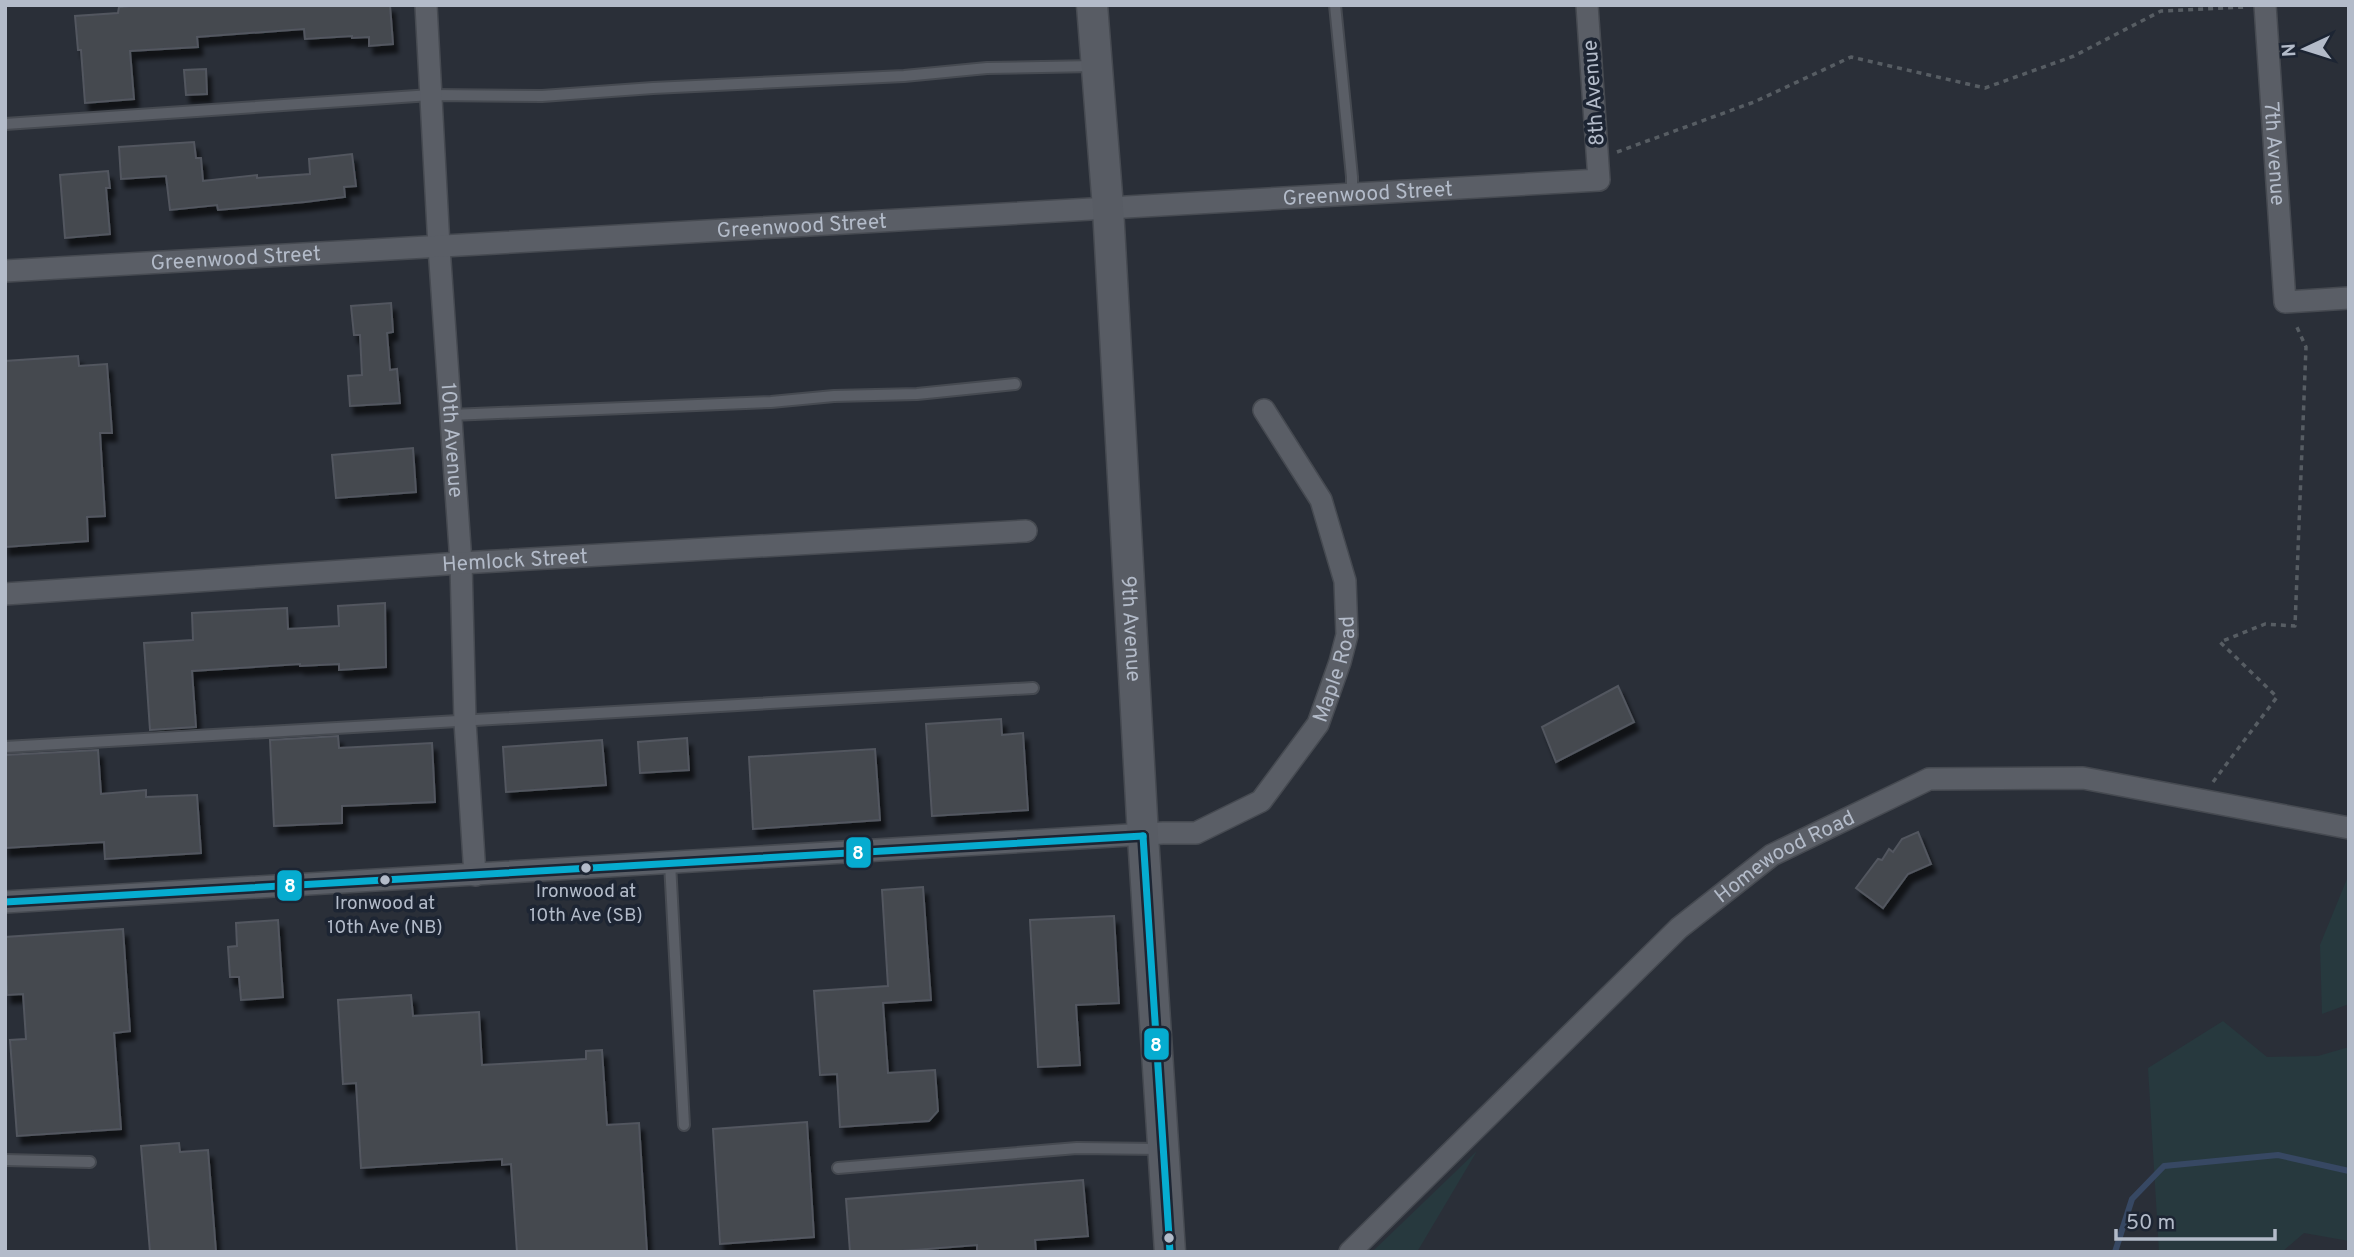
<svg xmlns="http://www.w3.org/2000/svg" width="2354" height="1257" viewBox="0 0 2354 1257" font-family="Overpass,sans-serif">
<defs>
<filter id="shadow"><feDropShadow dx="4.5" dy="8" stdDeviation="2" flood-color="#0009"/></filter>
</defs>
<rect width="100%" height="100%" fill="#2a2f38"/>
<!-- green -->
<g fill="#27393e">
<path d="M 2349,874 L 2349,1004 L 2322,1014 L 2320,945 Z"/>
<path d="M 2223,1021 L 2267,1057 L 2318,1056 L 2349,1047 L 2349,1241 L 2304,1233 L 2282,1252 L 2159,1252 L 2148,1068 Z"/>
<path d="M 1477,1151 L 1417,1252 L 1372,1252 Z"/>
</g>
<g fill="none" stroke-linecap="round" stroke-linejoin="round">
<!-- stream -->
<path stroke="#374863" stroke-width="6" d="M 2115,1252 L 2132,1199 L 2164,1166 L 2278,1155 L 2349,1171"/>
</g>
<!-- building -->
<g fill="#444850" stroke="#52575f" stroke-width="2" filter="url(#shadow)">
<path d="M 141,5 L 390,5 L 393,44 L 369,46 L 369,37 L 352,38 L 352,36 L 305,39 L 304,29 L 197,37 L 198,47 L 130,51 L 134,99 L 85,103 L 81,50 L 78,50 L 75,16 L 118,13 L 119,7 Z"/>
<path d="M 206,69 L 207,94 L 186,95 L 184,70 Z"/>
<path d="M 194,142 L 196,158 L 201,158 L 203,181 L 257,175 L 257,178 L 310,174 L 309,159 L 352,154 L 356,186 L 344,187 L 345,197 L 305,202 L 218,210 L 217,205 L 170,210 L 166,176 L 121,179 L 119,147 Z"/>
<path d="M 108,171 L 110,188 L 106,188 L 110,234 L 65,238 L 60,175 Z"/>
<path d="M 391,303 L 393,332 L 387,333 L 390,370 L 397,369 L 400,403 L 350,406 L 348,376 L 362,375 L 360,335 L 354,335 L 351,306 Z"/>
<path d="M 78,356 L 79,366 L 107,364 L 112,433 L 100,433 L 105,516 L 87,517 L 88,541 L 5,547 L 5,361 Z"/>
<path d="M 413,448 L 416,492 L 336,498 L 332,455 Z"/>
<path d="M 385,603 L 386,667 L 339,670 L 339,664 L 300,666 L 300,664 L 192,671 L 196,727 L 150,730 L 144,643 L 193,640 L 192,613 L 287,608 L 288,629 L 339,626 L 338,606 Z"/>
<path d="M 1618,686 L 1634,722 L 1556,762 L 1542,727 Z"/>
<path d="M 1001,719 L 1002,735 L 1023,733 L 1028,810 L 932,816 L 926,724 Z"/>
<path d="M 338,736 L 339,748 L 432,743 L 435,802 L 342,806 L 342,823 L 274,826 L 270,740 Z"/>
<path d="M 687,738 L 689,770 L 640,773 L 638,742 Z"/>
<path d="M 602,740 L 606,785 L 506,792 L 503,747 Z"/>
<path d="M 875,749 L 880,820 L 753,829 L 749,757 Z"/>
<path d="M 98,750 L 101,794 L 146,790 L 146,797 L 197,795 L 201,853 L 105,859 L 104,842 L 5,848 L 5,755 Z"/>
<path d="M 1918,832 L 1931,864 L 1908,874 L 1883,908 L 1856,888 L 1878,859 L 1882,860 L 1889,849 L 1893,852 L 1902,839 Z"/>
<path d="M 923,887 L 931,1000 L 883,1003 L 888,1073 L 935,1070 L 938,1111 L 929,1121 L 840,1127 L 837,1074 L 820,1075 L 814,991 L 888,986 L 882,890 Z"/>
<path d="M 1114,916 L 1119,1003 L 1076,1005 L 1080,1065 L 1038,1067 L 1030,920 Z"/>
<path d="M 278,920 L 283,997 L 241,1000 L 239,977 L 230,977 L 228,947 L 237,946 L 236,923 Z"/>
<path d="M 123,929 L 130,1031 L 114,1033 L 121,1129 L 17,1136 L 10,1040 L 26,1039 L 23,994 L 7,995 L 5,937 Z"/>
<path d="M 411,995 L 413,1016 L 479,1012 L 482,1065 L 586,1059 L 586,1051 L 602,1050 L 607,1125 L 639,1123 L 647,1252 L 517,1252 L 511,1164 L 502,1165 L 502,1159 L 361,1168 L 356,1083 L 343,1084 L 338,1000 Z"/>
<path d="M 807,1122 L 814,1237 L 720,1244 L 713,1129 Z"/>
<path d="M 179,1143 L 180,1152 L 208,1150 L 216,1252 L 150,1252 L 141,1146 Z"/>
<path d="M 1083,1180 L 1088,1236 L 1035,1240 L 1036,1252 L 977,1252 L 977,1245 L 890,1252 L 850,1252 L 846,1199 Z"/>
</g>
<g fill="none" stroke-linecap="round" stroke-linejoin="round">
<!-- lane casing -->
<g stroke="#464a51" stroke-width="14">
<g id="lane">
<path d="M 1335,5 L 1352,177 L 1352,195"/>
<path d="M 5,124 L 431,95 L 542,96 L 653,88 L 904,76 L 987,68 L 1095,66"/>
<path d="M 451,415 L 771,402 L 834,396 L 917,394 L 1015,384"/>
<path d="M 5,747 L 1033,688"/>
<path d="M 670,863 L 684,1125"/>
<path d="M 5,1160 L 90,1162"/>
<path d="M 838,1168 L 1077,1148 L 1160,1149"/>
</g>
</g>
<!-- street casing -->
<g stroke="#464a51" stroke-width="24">
<g id="street">
<path id="s1" d="M 426,5 L 439,247 L 461,563 L 465,722 L 475,875"/>
<path id="s2" d="M 2265,5 L 2285,302 L 2349,298"/>
<path id="s3" d="M 5,271 L 1599,180 L 1587,5"/>
<path id="s4" d="M 5,594 L 461,563 L 1026,531"/>
<path id="s5" d="M 5,902 L 1163,833 L 1196,833 L 1261,801 L 1318,724 L 1340,662 L 1347,635 L 1345,581 L 1321,500 L 1264,410"/>
<path id="s6" d="M 1350,1252 L 1679,928 L 1772,855 L 1929,779 L 2083,778 L 2349,828"/>
</g>
</g>
<!-- secondary casing -->
<g stroke="#464a51" stroke-width="33">
<g id="secondary">
<path id="s7" d="M 1092,5 L 1108,208 L 1143,836 L 1170,1252"/>
</g>
</g>
<!-- path -->
<g stroke="#575d63" stroke-width="3.5" stroke-dasharray="5 5" stroke-linecap="butt">
<path d="M 1617,152 L 1754,102 L 1851,57 L 1985,88 L 2074,56 L 2161,11 L 2246,7"/>
<path d="M 2213,782 L 2277,697 L 2220,642 L 2265,624 L 2295,626 L 2306,347 L 2295,323"/>
</g>
<!-- lane -->
<use href="#lane" stroke="#5a5e66" stroke-width="10"/>
<!-- street -->
<use href="#street" stroke="#5a5e66" stroke-width="21"/>
<!-- secondary -->
<use href="#secondary" stroke="#585c64" stroke-width="30"/>
<!-- bus-1 casing -->
<g stroke="#1d2533" stroke-width="12">
<g id="bus-1">
<path d="M 1143,836 L 1170,1252"/>
<path d="M 5,902 L 1143,836"/>
</g>
</g>
<!-- bus-1 -->
<use href="#bus-1" stroke="#06acd0" stroke-width="7"/>
</g>
<!-- markers -->
<g fill="#b3bbc9" stroke="#1d2533" stroke-width="2.5">
<circle cx="586" cy="868" r="6"/>
<circle cx="385" cy="880" r="6"/>
<circle cx="1169" cy="1238" r="6"/>
</g>
<g text-anchor="middle" stroke-width="7" stroke-linejoin="round" paint-order="stroke">
<!-- bus labels -->
<g font-size="19" fill="#b3bbc9" stroke="#1d2533">
<text x="586" y="897">Ironwood at<tspan x="586" dy="24">10th Ave (SB)</tspan></text>
<text x="385" y="909">Ironwood at<tspan x="385" dy="24">10th Ave (NB)</tspan></text>
</g>
<!-- street labels -->
<g font-size="21" fill="#b3bbc9" stroke="#1d2533">
<text transform="translate(1593 93) rotate(-94)" y="7">8th Avenue</text>
<text dy="7" stroke="none"><textPath href="#s2" startOffset="149">7th Avenue</textPath></text>
<text dy="7" stroke="none"><textPath href="#s3" startOffset="1365">Greenwood Street</textPath></text>
<text dy="7" stroke="none"><textPath href="#s3" startOffset="798">Greenwood Street</textPath></text>
<text dy="7" stroke="none"><textPath href="#s3" startOffset="231">Greenwood Street</textPath></text>
<text dy="7" stroke="none"><textPath href="#s1" startOffset="436">10th Avenue</textPath></text>
<text dy="7" stroke="none"><textPath href="#s4" startOffset="511">Hemlock Street</textPath></text>
<text dy="7" stroke="none"><textPath href="#s7" startOffset="625">9th Avenue</textPath></text>
<text dy="7" stroke="none"><textPath href="#s5" startOffset="1419">Maple Road</textPath></text>
<text dy="7" stroke="none"><textPath href="#s6" startOffset="590">Homewood Road</textPath></text>
</g>
</g>
<g stroke="#1d2533" stroke-width="2.5">
<rect x="845" y="836" width="27" height="33" rx="7" fill="#06acd0"/>
<rect x="276" y="869" width="27" height="33" rx="7" fill="#06acd0"/>
<rect x="1143" y="1027" width="27" height="34" rx="7" fill="#06acd0"/>
</g>
<g font-size="19" text-anchor="middle" font-weight="bold" fill="#fff">
<text x="858" y="859">8</text>
<text x="290" y="892">8</text>
<text x="1156" y="1051">8</text>
</g>
<!-- border -->
<rect width="2354" height="1257" fill="none" stroke="#b3bbc9" stroke-width="14"/>
<!-- north arrow -->
<g transform="translate(2305 49) rotate(266)" stroke="#1d2533" stroke-width="5" paint-order="stroke">
<path d="M0-5L12 26L0 18L-12 26Z" fill="#b3bbc9"/>
<text y="-10" font-size="19" font-weight="bold" text-anchor="middle" fill="#b3bbc9">N</text>
</g>
<!-- scale -->
<path d="M2116 1229v10h159v-10" fill="none" stroke="#b3bbc9" stroke-width="3.5"/>
<text x="2126" y="1229" font-size="21" fill="#b3bbc9" stroke="#1d2533" stroke-width="5" paint-order="stroke">50 m</text>
</svg>
